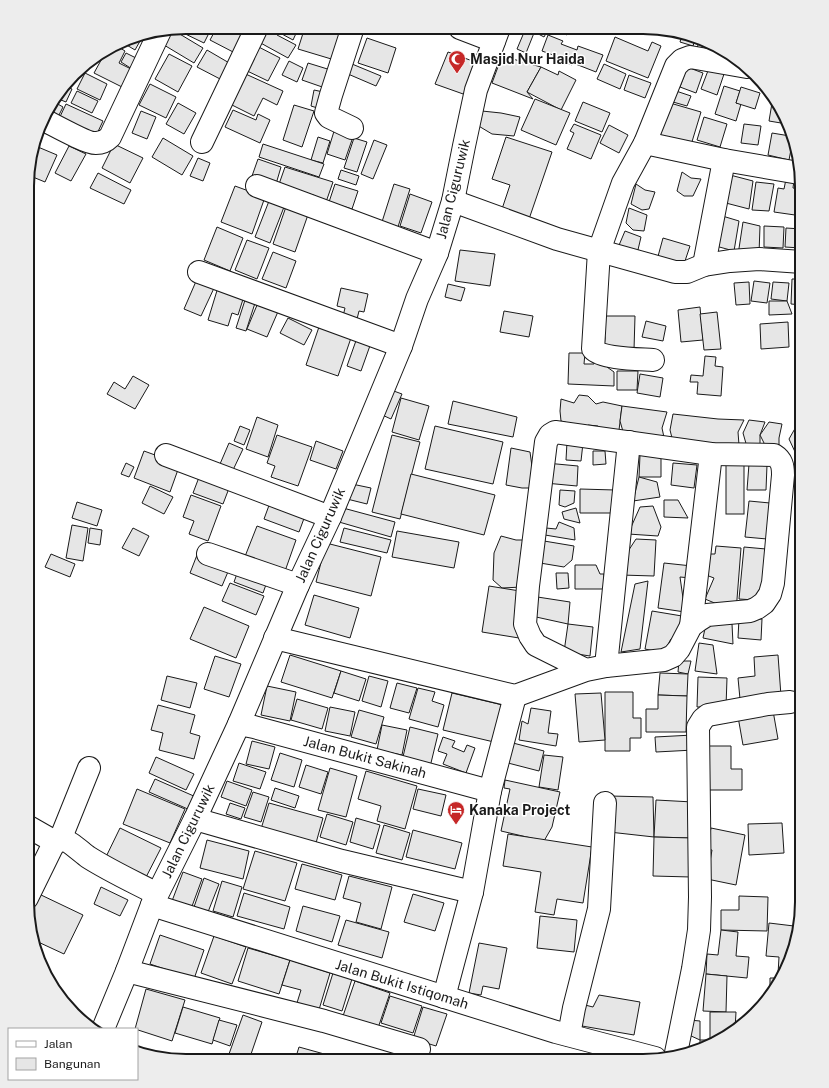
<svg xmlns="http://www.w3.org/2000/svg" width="829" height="1088" viewBox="0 0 829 1088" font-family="'Public Sans',sans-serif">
<rect width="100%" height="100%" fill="#fff"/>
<!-- building -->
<g fill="#e6e6e6" stroke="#1a1a1a">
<path d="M 186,27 L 212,27 L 204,43 L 175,29 Z"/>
<path d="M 217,27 L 226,27 L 244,36 L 235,53 L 210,40 Z"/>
<path d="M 264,27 L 282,27 L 277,35 L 296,45 L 288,58 L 257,41 Z"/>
<path d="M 284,27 L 299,27 L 293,40 L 280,33 Z"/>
<path d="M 305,27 L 334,27 L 347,32 L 338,61 L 298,49 Z"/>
<path d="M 527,28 L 549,28 L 544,37 Z"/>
<path d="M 555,28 L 571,28 L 567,35 Z"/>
<path d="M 173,30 L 203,48 L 194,63 L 164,45 Z"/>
<path d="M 525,30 L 534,33 L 526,53 L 517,49 Z"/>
<path d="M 144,34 L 135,50 L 125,44 L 128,40 L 135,36 Z"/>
<path d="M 548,35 L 563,41 L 561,44 L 577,50 L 578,46 L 603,55 L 596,72 L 573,63 L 572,65 L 552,58 L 553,55 L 542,51 Z"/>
<path d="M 682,35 L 695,40 L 693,46 L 680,42 Z"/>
<path d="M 615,37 L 648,51 L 652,42 L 661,46 L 648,78 L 606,61 Z"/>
<path d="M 367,38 L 396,48 L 388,73 L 358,63 Z"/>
<path d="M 699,42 L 730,54 L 697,48 Z"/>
<path d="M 253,44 L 280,58 L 268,81 L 241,68 Z"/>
<path d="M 117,46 L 125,51 L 119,63 L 131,69 L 122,87 L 94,73 L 105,53 Z"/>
<path d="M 207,50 L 231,64 L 222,80 L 197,67 Z"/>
<path d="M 448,52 L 478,63 L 466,95 L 435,84 Z"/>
<path d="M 126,53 L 138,59 L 132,69 L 121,62 Z"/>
<path d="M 169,54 L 192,66 L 178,92 L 155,79 Z"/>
<path d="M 502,56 L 541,67 L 527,92 L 533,99 L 492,83 Z"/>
<path d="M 289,61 L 303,68 L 297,82 L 282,75 Z"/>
<path d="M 308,63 L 334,71 L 328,89 L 302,80 Z"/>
<path d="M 352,64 L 381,76 L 376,86 L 348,74 Z"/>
<path d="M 604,64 L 626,74 L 620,89 L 597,79 Z"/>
<path d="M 541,67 L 558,75 L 559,71 L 576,80 L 561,110 L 527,92 Z"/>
<path d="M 687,67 L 703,73 L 696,93 L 680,87 Z"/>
<path d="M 709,68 L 724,74 L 717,95 L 701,89 Z"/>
<path d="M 239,71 L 283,91 L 277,105 L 263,98 L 254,116 L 224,101 Z"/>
<path d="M 85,73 L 107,84 L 100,100 L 77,89 Z"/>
<path d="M 629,75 L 651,83 L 645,98 L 624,90 Z"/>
<path d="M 150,84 L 176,97 L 166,118 L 139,105 Z"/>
<path d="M 65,86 L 72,89 L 66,102 L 56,98 Z"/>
<path d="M 724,86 L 740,91 L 736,103 L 741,104 L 736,121 L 715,114 Z"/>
<path d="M 741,87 L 760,93 L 755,109 L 736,103 Z"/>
<path d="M 314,90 L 328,93 L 324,110 L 311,106 Z"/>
<path d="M 77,91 L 98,101 L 92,113 L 71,103 Z"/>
<path d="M 676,91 L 691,96 L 687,106 L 673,102 Z"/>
<path d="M 773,97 L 785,116 L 787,124 L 769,121 Z"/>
<path d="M 535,99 L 570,113 L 556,145 L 521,130 Z"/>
<path d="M 583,102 L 610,113 L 602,132 L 575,121 Z"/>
<path d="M 56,103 L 63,107 L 55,123 L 48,119 Z"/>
<path d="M 178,103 L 196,113 L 184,134 L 166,124 Z"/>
<path d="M 670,103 L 701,112 L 691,145 L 660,136 Z"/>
<path d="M 66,104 L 103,121 L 94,140 L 57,123 Z"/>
<path d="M 294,105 L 314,111 L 302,147 L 283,140 Z"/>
<path d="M 233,110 L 256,120 L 258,114 L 270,120 L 260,143 L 225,127 Z"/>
<path d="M 141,111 L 156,117 L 147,139 L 132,133 Z"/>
<path d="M 482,111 L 501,113 L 520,117 L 514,136 L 492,134 L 477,125 Z"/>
<path d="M 704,117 L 727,124 L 720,147 L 697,140 Z"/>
<path d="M 574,124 L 601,135 L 591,159 L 567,149 L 574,133 L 570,131 Z"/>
<path d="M 744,124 L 761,126 L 758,145 L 741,143 Z"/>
<path d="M 609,125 L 628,135 L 619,153 L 600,143 Z"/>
<path d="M 335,128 L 354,134 L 345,160 L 327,154 Z"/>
<path d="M 772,133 L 790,136 L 792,144 L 789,160 L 768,155 Z"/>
<path d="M 318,137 L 330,141 L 323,163 L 311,160 Z"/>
<path d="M 506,137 L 552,152 L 528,222 L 501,212 L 510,185 L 492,179 Z"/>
<path d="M 163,138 L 193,156 L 182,175 L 152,157 Z"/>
<path d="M 354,138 L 367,142 L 357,172 L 344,168 Z"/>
<path d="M 374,140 L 387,145 L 373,179 L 361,174 Z"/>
<path d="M 114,144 L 143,158 L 130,183 L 102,168 Z"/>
<path d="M 263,144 L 324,164 L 319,177 L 259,157 Z"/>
<path d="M 35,146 L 38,147 L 28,169 L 28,165 Z"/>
<path d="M 69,146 L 86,154 L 71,181 L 55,173 Z"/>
<path d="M 38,147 L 57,155 L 45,182 L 28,175 L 28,169 Z"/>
<path d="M 198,158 L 210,163 L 203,181 L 190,176 Z"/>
<path d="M 258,159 L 281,167 L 276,184 L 252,176 Z"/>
<path d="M 285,167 L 333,182 L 326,202 L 315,199 L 316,196 L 304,192 L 303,196 L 278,187 Z"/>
<path d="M 341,170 L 359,176 L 356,185 L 338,179 Z"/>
<path d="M 682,172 L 691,178 L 701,179 L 693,196 L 684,196 L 677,191 Z"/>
<path d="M 98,173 L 131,190 L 124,204 L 90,188 Z"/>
<path d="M 730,175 L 753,181 L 749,209 L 722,202 Z"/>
<path d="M 786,179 L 794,180 L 793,188 L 799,189 L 801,180 L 802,186 L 802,216 L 774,212 L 778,188 L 784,189 Z"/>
<path d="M 756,182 L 774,184 L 769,211 L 752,210 Z"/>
<path d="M 335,184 L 358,191 L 352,209 L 329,202 Z"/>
<path d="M 394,184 L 410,189 L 397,230 L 381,225 Z"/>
<path d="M 636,184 L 645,190 L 655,192 L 649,209 L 642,210 L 631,204 Z"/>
<path d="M 235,186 L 265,197 L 252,234 L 221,222 Z"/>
<path d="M 410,194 L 432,202 L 421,233 L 400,226 Z"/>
<path d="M 269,201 L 284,207 L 270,243 L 255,237 Z"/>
<path d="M 288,201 L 310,209 L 295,252 L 273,244 Z"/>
<path d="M 629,208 L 647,215 L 644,231 L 633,230 L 626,223 Z"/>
<path d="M 719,215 L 739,221 L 734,251 L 712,245 Z"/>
<path d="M 743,222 L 760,226 L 759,254 L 738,255 Z"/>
<path d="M 764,226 L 784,227 L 783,248 L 764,247 Z"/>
<path d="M 217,227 L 243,238 L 230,271 L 204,260 Z"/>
<path d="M 786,228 L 802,229 L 801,248 L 785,247 Z"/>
<path d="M 625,231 L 641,237 L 637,254 L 617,250 Z"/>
<path d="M 663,238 L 690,246 L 683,267 L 657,260 Z"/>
<path d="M 247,240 L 269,248 L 257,279 L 235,270 Z"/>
<path d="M 460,250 L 495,254 L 490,286 L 455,281 Z"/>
<path d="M 273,252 L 296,261 L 286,288 L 262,279 Z"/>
<path d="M 197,279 L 215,286 L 201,316 L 184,309 Z"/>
<path d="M 792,279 L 802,279 L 802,305 L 791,304 Z"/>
<path d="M 754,281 L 770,283 L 767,303 L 751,301 Z"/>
<path d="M 749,282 L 750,304 L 736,305 L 734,283 Z"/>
<path d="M 773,282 L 789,283 L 787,301 L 771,299 Z"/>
<path d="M 219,284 L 245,293 L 238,315 L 232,313 L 228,326 L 208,320 Z"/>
<path d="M 448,284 L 465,288 L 461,301 L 445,297 Z"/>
<path d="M 341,288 L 368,294 L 364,312 L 359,311 L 357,319 L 343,316 L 345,308 L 337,306 Z"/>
<path d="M 246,297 L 256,300 L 246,331 L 236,328 Z"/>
<path d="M 260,298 L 280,307 L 267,337 L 247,329 Z"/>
<path d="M 769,301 L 787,301 L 792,314 L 769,315 Z"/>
<path d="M 700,307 L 703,340 L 681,342 L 678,310 Z"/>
<path d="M 504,311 L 533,316 L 529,337 L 500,332 Z"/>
<path d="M 717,312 L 721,349 L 704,350 L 700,314 Z"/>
<path d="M 601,316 L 635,316 L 634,350 L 604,350 L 605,338 Z"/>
<path d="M 288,318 L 312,330 L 304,345 L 280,333 Z"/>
<path d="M 321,321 L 353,332 L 338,376 L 306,365 Z"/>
<path d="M 646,321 L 666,326 L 663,341 L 642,337 Z"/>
<path d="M 788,322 L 789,347 L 761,349 L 760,324 Z"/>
<path d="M 358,335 L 372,340 L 361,371 L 347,366 Z"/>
<path d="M 569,353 L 585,353 L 584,364 L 594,364 L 594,356 L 607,357 L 607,367 L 614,372 L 614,386 L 568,384 Z"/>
<path d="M 705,356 L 716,357 L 715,366 L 723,367 L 721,396 L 697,394 L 698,382 L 690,382 L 691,375 L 703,376 Z"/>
<path d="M 617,371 L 638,371 L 637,390 L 617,390 Z"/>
<path d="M 640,374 L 663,378 L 660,397 L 637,393 Z"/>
<path d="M 133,376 L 149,385 L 135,409 L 107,394 L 114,382 L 125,389 Z"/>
<path d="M 391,390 L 402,394 L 391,419 L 380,414 Z"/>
<path d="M 579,395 L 588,396 L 596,404 L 603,402 L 622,406 L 619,430 L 611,432 L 601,431 L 598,426 L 588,425 L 587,431 L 572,424 L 561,421 L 560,411 L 561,399 L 574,403 Z"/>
<path d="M 401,398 L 429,406 L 419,440 L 392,432 Z"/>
<path d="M 453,401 L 517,417 L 513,437 L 448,424 Z"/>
<path d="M 622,406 L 667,412 L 662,428 L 665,442 L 624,435 L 620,421 Z"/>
<path d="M 673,414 L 718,419 L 744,420 L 738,432 L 739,445 L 673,442 L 670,430 Z"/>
<path d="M 257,417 L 278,425 L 268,457 L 246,449 Z"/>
<path d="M 749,420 L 765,422 L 760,435 L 760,449 L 747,447 L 743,433 Z"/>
<path d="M 769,422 L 782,424 L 779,438 L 779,447 L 767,449 L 760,435 Z"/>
<path d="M 797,425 L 802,426 L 802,453 L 796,454 L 789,439 Z"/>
<path d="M 240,426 L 250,430 L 244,445 L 234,441 Z"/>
<path d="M 435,426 L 503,442 L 493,484 L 425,469 Z"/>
<path d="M 277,435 L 312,447 L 298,486 L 271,477 L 275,466 L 267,463 Z"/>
<path d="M 392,435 L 420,442 L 400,519 L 372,512 Z"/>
<path d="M 316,441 L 343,451 L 336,469 L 310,460 Z"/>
<path d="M 567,442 L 583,443 L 581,461 L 566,460 Z"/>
<path d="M 229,443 L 243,449 L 233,470 L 220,464 Z"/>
<path d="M 511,448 L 530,452 L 535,488 L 522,488 L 506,485 Z"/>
<path d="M 144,451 L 180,464 L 170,492 L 134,478 Z"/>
<path d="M 593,451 L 605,451 L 606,464 L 593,465 Z"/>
<path d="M 640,455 L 661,455 L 661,477 L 639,477 Z"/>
<rect x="726" y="461" width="18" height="53"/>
<path d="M 126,463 L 134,467 L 129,477 L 121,474 Z"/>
<path d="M 546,463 L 578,466 L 577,486 L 545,483 Z"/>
<path d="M 673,463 L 697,465 L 694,488 L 671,485 Z"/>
<path d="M 749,464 L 767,465 L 766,490 L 747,490 Z"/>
<path d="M 201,472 L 231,483 L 223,504 L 193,493 Z"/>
<path d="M 411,474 L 495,495 L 484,535 L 401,514 Z"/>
<path d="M 639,477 L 657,482 L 660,497 L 633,501 Z"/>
<path d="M 347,483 L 371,488 L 367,504 L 343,498 Z"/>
<path d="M 150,486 L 173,497 L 164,514 L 142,503 Z"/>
<path d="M 580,489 L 615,490 L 615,513 L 580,513 Z"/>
<path d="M 560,490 L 575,491 L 574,503 L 565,507 L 559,505 Z"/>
<path d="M 191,495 L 221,506 L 208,541 L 189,534 L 194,521 L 183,517 Z"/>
<path d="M 271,500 L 306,513 L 299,532 L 264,519 Z"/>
<path d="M 664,500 L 678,500 L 688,518 L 664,517 Z"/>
<path d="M 749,501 L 770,503 L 767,539 L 745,537 Z"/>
<path d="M 77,502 L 102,510 L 97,526 L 72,518 Z"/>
<path d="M 653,506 L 661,527 L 658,536 L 628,534 L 640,507 Z"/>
<path d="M 343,508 L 395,522 L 391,537 L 339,522 Z"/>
<path d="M 576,508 L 580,523 L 564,519 L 562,512 Z"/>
<path d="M 559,522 L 574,528 L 575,540 L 545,535 L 546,528 L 556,529 Z"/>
<path d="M 72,525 L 88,528 L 83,561 L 66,558 Z"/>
<path d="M 257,526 L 296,540 L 284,574 L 244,559 Z"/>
<path d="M 90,528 L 102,530 L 100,545 L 88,543 Z"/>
<path d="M 133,528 L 149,536 L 139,556 L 122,548 Z"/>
<path d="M 344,528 L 391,540 L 387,553 L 340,542 Z"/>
<path d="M 397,531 L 459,542 L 454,568 L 392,557 Z"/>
<path d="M 501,536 L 516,540 L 528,540 L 522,587 L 502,588 L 493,580 L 494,553 Z"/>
<path d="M 636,539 L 656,540 L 654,576 L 621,575 L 621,562 Z"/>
<path d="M 538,540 L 574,546 L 572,560 L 564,567 L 534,562 Z"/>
<path d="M 326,543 L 381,557 L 371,596 L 316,582 Z"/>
<path d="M 716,546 L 741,548 L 736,612 L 705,599 L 714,578 L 706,575 L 708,554 L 715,554 Z"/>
<path d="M 744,547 L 766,549 L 761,597 L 755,600 L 739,599 Z"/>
<path d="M 51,554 L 75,564 L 70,577 L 45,567 Z"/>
<path d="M 197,555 L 230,567 L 222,586 L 190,573 Z"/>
<path d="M 664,563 L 692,566 L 691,578 L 680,577 L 685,612 L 658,608 Z"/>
<path d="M 575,565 L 596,565 L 600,574 L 604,574 L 604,589 L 575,589 Z"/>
<path d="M 239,568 L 268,579 L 263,593 L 234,582 Z"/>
<path d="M 556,573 L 568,573 L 569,588 L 557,589 Z"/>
<path d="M 648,581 L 640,649 L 621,652 L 635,584 Z"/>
<path d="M 230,583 L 264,596 L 256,615 L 222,601 Z"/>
<path d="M 489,586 L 526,592 L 519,638 L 482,632 Z"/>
<path d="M 314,595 L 359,608 L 350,638 L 305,625 Z"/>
<path d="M 531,596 L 570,602 L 568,624 L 527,615 Z"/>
<path d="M 204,607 L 249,626 L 236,658 L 190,639 Z"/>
<path d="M 652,611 L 682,616 L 678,640 L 671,639 L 663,653 L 645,649 Z"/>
<path d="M 739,618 L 762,619 L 761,640 L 738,638 Z"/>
<path d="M 707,619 L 732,624 L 733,644 L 703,638 Z"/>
<path d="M 568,624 L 593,627 L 590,656 L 564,652 Z"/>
<path d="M 699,643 L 713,645 L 717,674 L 695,671 Z"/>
<path d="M 290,655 L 341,671 L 332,698 L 281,682 Z"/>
<path d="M 778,655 L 781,696 L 740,699 L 738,678 L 755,676 L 754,657 Z"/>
<path d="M 215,656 L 241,664 L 229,697 L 204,689 Z"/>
<path d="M 679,661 L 691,661 L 688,674 L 678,672 Z"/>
<path d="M 341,671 L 366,679 L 359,701 L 334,693 Z"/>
<path d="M 660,673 L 688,674 L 687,696 L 658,695 Z"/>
<path d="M 167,676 L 197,683 L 190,708 L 161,700 Z"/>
<path d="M 369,676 L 388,681 L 381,707 L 362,701 Z"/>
<path d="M 698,677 L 727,678 L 726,707 L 697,707 Z"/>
<path d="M 397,683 L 417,688 L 409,713 L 390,708 Z"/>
<path d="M 267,686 L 296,692 L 290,721 L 261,715 Z"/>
<path d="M 418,688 L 435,692 L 432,701 L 444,705 L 438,727 L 409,719 Z"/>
<path d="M 605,692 L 633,692 L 633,718 L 641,718 L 641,738 L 630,738 L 630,751 L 605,751 Z"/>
<path d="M 452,693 L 503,705 L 494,742 L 443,730 Z"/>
<path d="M 601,693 L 605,740 L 579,742 L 575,694 Z"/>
<path d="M 658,695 L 687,696 L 686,732 L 646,732 L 646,709 L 658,709 Z"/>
<path d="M 297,699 L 328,708 L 322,729 L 291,720 Z"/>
<path d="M 158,705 L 195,715 L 190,733 L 200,736 L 194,759 L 159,750 L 163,733 L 151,730 Z"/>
<path d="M 772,705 L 778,739 L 743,745 L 737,711 Z"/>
<path d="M 330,707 L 355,712 L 350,736 L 325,731 Z"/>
<path d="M 531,708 L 551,711 L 548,733 L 558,734 L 556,746 L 519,740 L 522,721 L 528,724 Z"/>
<path d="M 359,710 L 384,717 L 376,744 L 351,737 Z"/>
<path d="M 382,725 L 407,730 L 402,755 L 377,750 Z"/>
<path d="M 410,727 L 438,734 L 430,767 L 402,761 Z"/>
<path d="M 693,735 L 694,750 L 656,752 L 655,737 Z"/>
<path d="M 443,737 L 455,741 L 452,747 L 464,752 L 467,745 L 475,748 L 466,773 L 443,764 L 447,754 L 438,751 Z"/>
<path d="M 252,741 L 275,747 L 269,769 L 246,764 Z"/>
<path d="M 513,743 L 544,751 L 539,771 L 508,763 Z"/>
<path d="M 703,746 L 731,746 L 731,769 L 742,769 L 742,790 L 703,790 Z"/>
<path d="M 280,753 L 302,760 L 294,787 L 271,780 Z"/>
<path d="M 544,755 L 563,757 L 558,790 L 539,787 Z"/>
<path d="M 156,757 L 194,774 L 186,790 L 149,773 Z"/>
<path d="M 239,763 L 266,772 L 260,789 L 233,781 Z"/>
<path d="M 306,765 L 328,772 L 321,794 L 299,787 Z"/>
<path d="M 330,768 L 357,776 L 346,817 L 318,810 Z"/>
<path d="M 366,771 L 417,786 L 405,829 L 377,821 L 381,806 L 358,799 Z"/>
<path d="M 155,779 L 196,797 L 190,810 L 149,792 Z"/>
<path d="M 505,780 L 560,792 L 552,827 L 544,841 L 501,831 L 510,789 L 504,788 Z"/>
<path d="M 227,781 L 252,790 L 246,806 L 221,797 Z"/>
<path d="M 275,788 L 299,796 L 295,808 L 271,800 Z"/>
<path d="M 137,789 L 185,809 L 170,843 L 123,824 Z"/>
<path d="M 418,789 L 446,795 L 441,816 L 413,809 Z"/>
<path d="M 799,790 L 802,790 L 802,816 L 800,815 Z"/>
<path d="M 253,792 L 269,797 L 261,822 L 244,817 Z"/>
<path d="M 610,796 L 653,797 L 654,837 L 609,832 Z"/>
<path d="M 656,800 L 693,802 L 692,838 L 654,837 Z"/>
<path d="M 230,803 L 245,808 L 241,819 L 226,814 Z"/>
<path d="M 269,803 L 323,818 L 316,843 L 261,829 Z"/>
<path d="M 327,814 L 353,822 L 346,845 L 320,837 Z"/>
<path d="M 356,818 L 380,825 L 373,849 L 350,842 Z"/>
<path d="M 782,823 L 784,853 L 749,855 L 748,824 Z"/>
<path d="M 384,825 L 410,833 L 402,860 L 376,853 Z"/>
<path d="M 120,828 L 161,848 L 143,883 L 103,863 Z"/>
<path d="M 711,828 L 745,835 L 736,885 L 707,879 L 712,850 L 707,849 Z"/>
<path d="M 413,830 L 462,843 L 455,869 L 406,857 Z"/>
<path d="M 508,834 L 592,847 L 583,903 L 557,899 L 554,915 L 535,912 L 541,872 L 503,866 Z"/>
<path d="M 654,837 L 692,838 L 691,877 L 653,876 Z"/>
<path d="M 207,840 L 249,851 L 243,879 L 200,868 Z"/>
<path d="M 255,851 L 297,863 L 285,901 L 243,889 Z"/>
<path d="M 302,864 L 342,875 L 335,900 L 295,889 Z"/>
<path d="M 183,872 L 202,879 L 191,909 L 172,901 Z"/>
<path d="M 349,876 L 392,887 L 381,929 L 356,922 L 361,903 L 343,898 Z"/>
<path d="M 204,878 L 219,884 L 208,912 L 194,907 Z"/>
<path d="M 222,881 L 242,887 L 233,917 L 213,911 Z"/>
<path d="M 101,887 L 128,900 L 120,916 L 94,904 Z"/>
<path d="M 244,893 L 290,907 L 284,929 L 237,916 Z"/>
<path d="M 39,894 L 83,915 L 64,954 L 36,941 L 29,913 Z"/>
<path d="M 413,894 L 444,903 L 435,931 L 404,922 Z"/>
<path d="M 739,896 L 768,897 L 767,931 L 721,930 L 721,910 L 739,910 Z"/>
<path d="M 303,906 L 340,916 L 332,942 L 296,931 Z"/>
<path d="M 540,916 L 577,920 L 574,952 L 537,948 Z"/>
<path d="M 346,920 L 389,932 L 382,958 L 338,945 Z"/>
<path d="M 769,923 L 794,926 L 792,948 L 794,948 L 793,953 L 783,975 L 778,974 L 779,957 L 766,956 Z"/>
<path d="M 721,930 L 738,932 L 736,956 L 749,957 L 747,978 L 706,974 L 707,954 L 718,955 Z"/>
<path d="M 160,935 L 204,950 L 194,979 L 150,964 Z"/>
<path d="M 214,936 L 246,947 L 232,984 L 201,973 Z"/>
<path d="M 479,943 L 507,948 L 499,989 L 483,986 L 481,995 L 469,993 Z"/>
<path d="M 248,948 L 290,960 L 279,994 L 238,981 Z"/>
<path d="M 290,960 L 330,973 L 318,1013 L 296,1006 L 301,990 L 282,985 Z"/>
<path d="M 333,973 L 352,979 L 342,1011 L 323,1005 Z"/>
<path d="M 706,974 L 727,976 L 726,1012 L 703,1011 Z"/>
<path d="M 770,978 L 781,978 L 775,990 L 770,996 Z"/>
<path d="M 355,981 L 390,993 L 378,1028 L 343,1016 Z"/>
<path d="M 146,989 L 185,1000 L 172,1041 L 135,1029 Z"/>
<path d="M 599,995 L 640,1002 L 634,1035 L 582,1026 L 585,1005 L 593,1007 Z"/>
<path d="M 390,996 L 422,1006 L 413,1033 L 381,1023 Z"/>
<path d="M 183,1007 L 220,1018 L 212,1044 L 175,1033 Z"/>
<path d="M 423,1007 L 447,1014 L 436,1046 L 413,1039 Z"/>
<path d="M 710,1012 L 736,1012 L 735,1030 L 720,1040 L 710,1040 Z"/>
<path d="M 243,1015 L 262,1022 L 249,1060 L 245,1060 L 229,1054 Z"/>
<path d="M 219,1020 L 237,1025 L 230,1046 L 213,1040 Z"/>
<path d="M 689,1020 L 700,1021 L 700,1040 L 689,1035 Z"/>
<path d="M 700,1040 L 710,1040 L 718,1041 L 713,1044 L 700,1048 Z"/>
<path d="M 299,1047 L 335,1057 L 334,1060 L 295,1060 Z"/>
<path d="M 597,1056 L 618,1060 L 617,1061 L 596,1061 Z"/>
</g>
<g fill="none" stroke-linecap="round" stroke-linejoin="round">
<!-- minor casing -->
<g stroke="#1a1a1a" stroke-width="24">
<g id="minor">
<path d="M 460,28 L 494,41"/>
<path d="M 44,120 C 54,125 88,144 96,143 C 102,143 106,141 110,137 L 160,31"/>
<path d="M 352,128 L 329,117 L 326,113 L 331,95 L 353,27"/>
<path d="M 202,142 L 257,27"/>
<path d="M 645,143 L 724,160 L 799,173"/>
<path d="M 257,186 L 437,253"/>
<path d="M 453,201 L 557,239 L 675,272 L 687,272 L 704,265 L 730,261 L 759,259 L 802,262"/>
<path d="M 704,265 L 724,160"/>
<path d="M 199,272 L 401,346"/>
<path d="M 653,360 C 639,359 602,359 593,349 L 599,251 L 623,183 L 645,143 L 676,66 L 682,60 L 690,57 L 747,67"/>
<path d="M 166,455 L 330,517"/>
<path d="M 208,554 L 298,585"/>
<path d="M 691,626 L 711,454"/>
<path d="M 275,638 L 515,696 L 586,670 L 606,666 L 664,660 L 673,656 L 679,649 L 691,626 L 699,620 L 707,615 L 750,611 L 757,608 L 764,603 L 770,594 L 773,583 L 783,475 C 783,466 782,460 774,455 L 711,454 L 555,432 L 550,435 L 546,442 L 528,586 L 525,624 L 530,636 L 536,645 L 586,670"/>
<path d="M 606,666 L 629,442"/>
<path d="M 239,724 L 254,727 L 490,791"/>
<path d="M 195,819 L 342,861 L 472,892"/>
<path d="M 27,826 L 55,842"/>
<path d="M 60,840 L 89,768"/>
<path d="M 27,898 L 52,847 C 55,843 57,840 62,840 C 69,840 82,853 88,857 C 110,871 134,882 157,894"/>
<path d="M 152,905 L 556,1032 L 655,1058"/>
<path d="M 127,971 L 324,1021 L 419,1049"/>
<path d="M 444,997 L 472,892 L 490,791 L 515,696"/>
<path d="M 103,1029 L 127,971 L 152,905 L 195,819 L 239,724 L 298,585 L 330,517 L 401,346 L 417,299 L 437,253 L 453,201 L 464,146 L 476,90 L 499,28"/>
<path d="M 569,1035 L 574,1008 L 599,909 L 605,803"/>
<path d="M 676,1053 L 693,969 L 699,930 L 700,897 L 698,727 L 703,719 L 708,715 L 768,704 L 790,702"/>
</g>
</g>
<!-- minor -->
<use href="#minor" stroke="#fff" stroke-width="22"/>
</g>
<!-- icons -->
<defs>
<g id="mosque-pin" transform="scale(0.9)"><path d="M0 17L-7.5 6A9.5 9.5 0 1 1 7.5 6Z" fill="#c62828" stroke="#fff"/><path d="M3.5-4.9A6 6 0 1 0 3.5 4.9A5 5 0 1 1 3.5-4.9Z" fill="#fff"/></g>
<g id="hotel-pin" transform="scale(0.9)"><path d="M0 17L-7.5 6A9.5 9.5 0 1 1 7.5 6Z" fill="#c62828" stroke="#fff"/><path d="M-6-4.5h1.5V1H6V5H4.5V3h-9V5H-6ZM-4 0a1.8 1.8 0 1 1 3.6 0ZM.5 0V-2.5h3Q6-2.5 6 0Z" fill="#fff"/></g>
</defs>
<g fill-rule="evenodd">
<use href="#mosque-pin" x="457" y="59"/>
<use href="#hotel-pin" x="456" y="810"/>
</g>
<g text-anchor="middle" stroke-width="3" stroke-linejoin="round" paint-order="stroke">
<!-- poi labels -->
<g font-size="14" font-weight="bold" fill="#1a1a1a" stroke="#fff" text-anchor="start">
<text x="470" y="64">Masjid Nur Haida</text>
<text x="469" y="815">Kanaka Project</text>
</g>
<!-- street labels -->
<g font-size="14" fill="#1a1a1a" stroke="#fff">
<text transform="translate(453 189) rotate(-76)" y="5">Jalan Ciguruwik</text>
<text transform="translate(320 535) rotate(-66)" y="5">Jalan Ciguruwik</text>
<text transform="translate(365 757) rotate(15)" y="5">Jalan Bukit Sakinah</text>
<text transform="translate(188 831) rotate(-64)" y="5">Jalan Ciguruwik</text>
<text transform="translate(402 984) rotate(17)" y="5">Jalan Bukit Istiqomah</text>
</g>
</g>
<!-- crop -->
<path d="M0 0H829V1088H0ZM186 34H643A152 152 0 0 1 795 186V902A152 152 0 0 1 643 1054H186A152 152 0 0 1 34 902V186A152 152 0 0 1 186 34Z" fill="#ededed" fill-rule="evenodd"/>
<path fill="none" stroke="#1a1a1a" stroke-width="2" d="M186 34H643A152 152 0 0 1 795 186V902A152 152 0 0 1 643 1054H186A152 152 0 0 1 34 902V186A152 152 0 0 1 186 34Z"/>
<!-- legend -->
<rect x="8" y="1028" width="130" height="52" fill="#ffffff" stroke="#a3a3a3"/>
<rect x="16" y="1041" width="20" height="6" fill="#ffffff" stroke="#a3a3a3"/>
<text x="44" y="1048" font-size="12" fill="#1a1a1a">Jalan</text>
<rect x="16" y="1058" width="20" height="12" fill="#e6e6e6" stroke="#a3a3a3"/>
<text x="44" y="1068" font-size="12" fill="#1a1a1a">Bangunan</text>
</svg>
